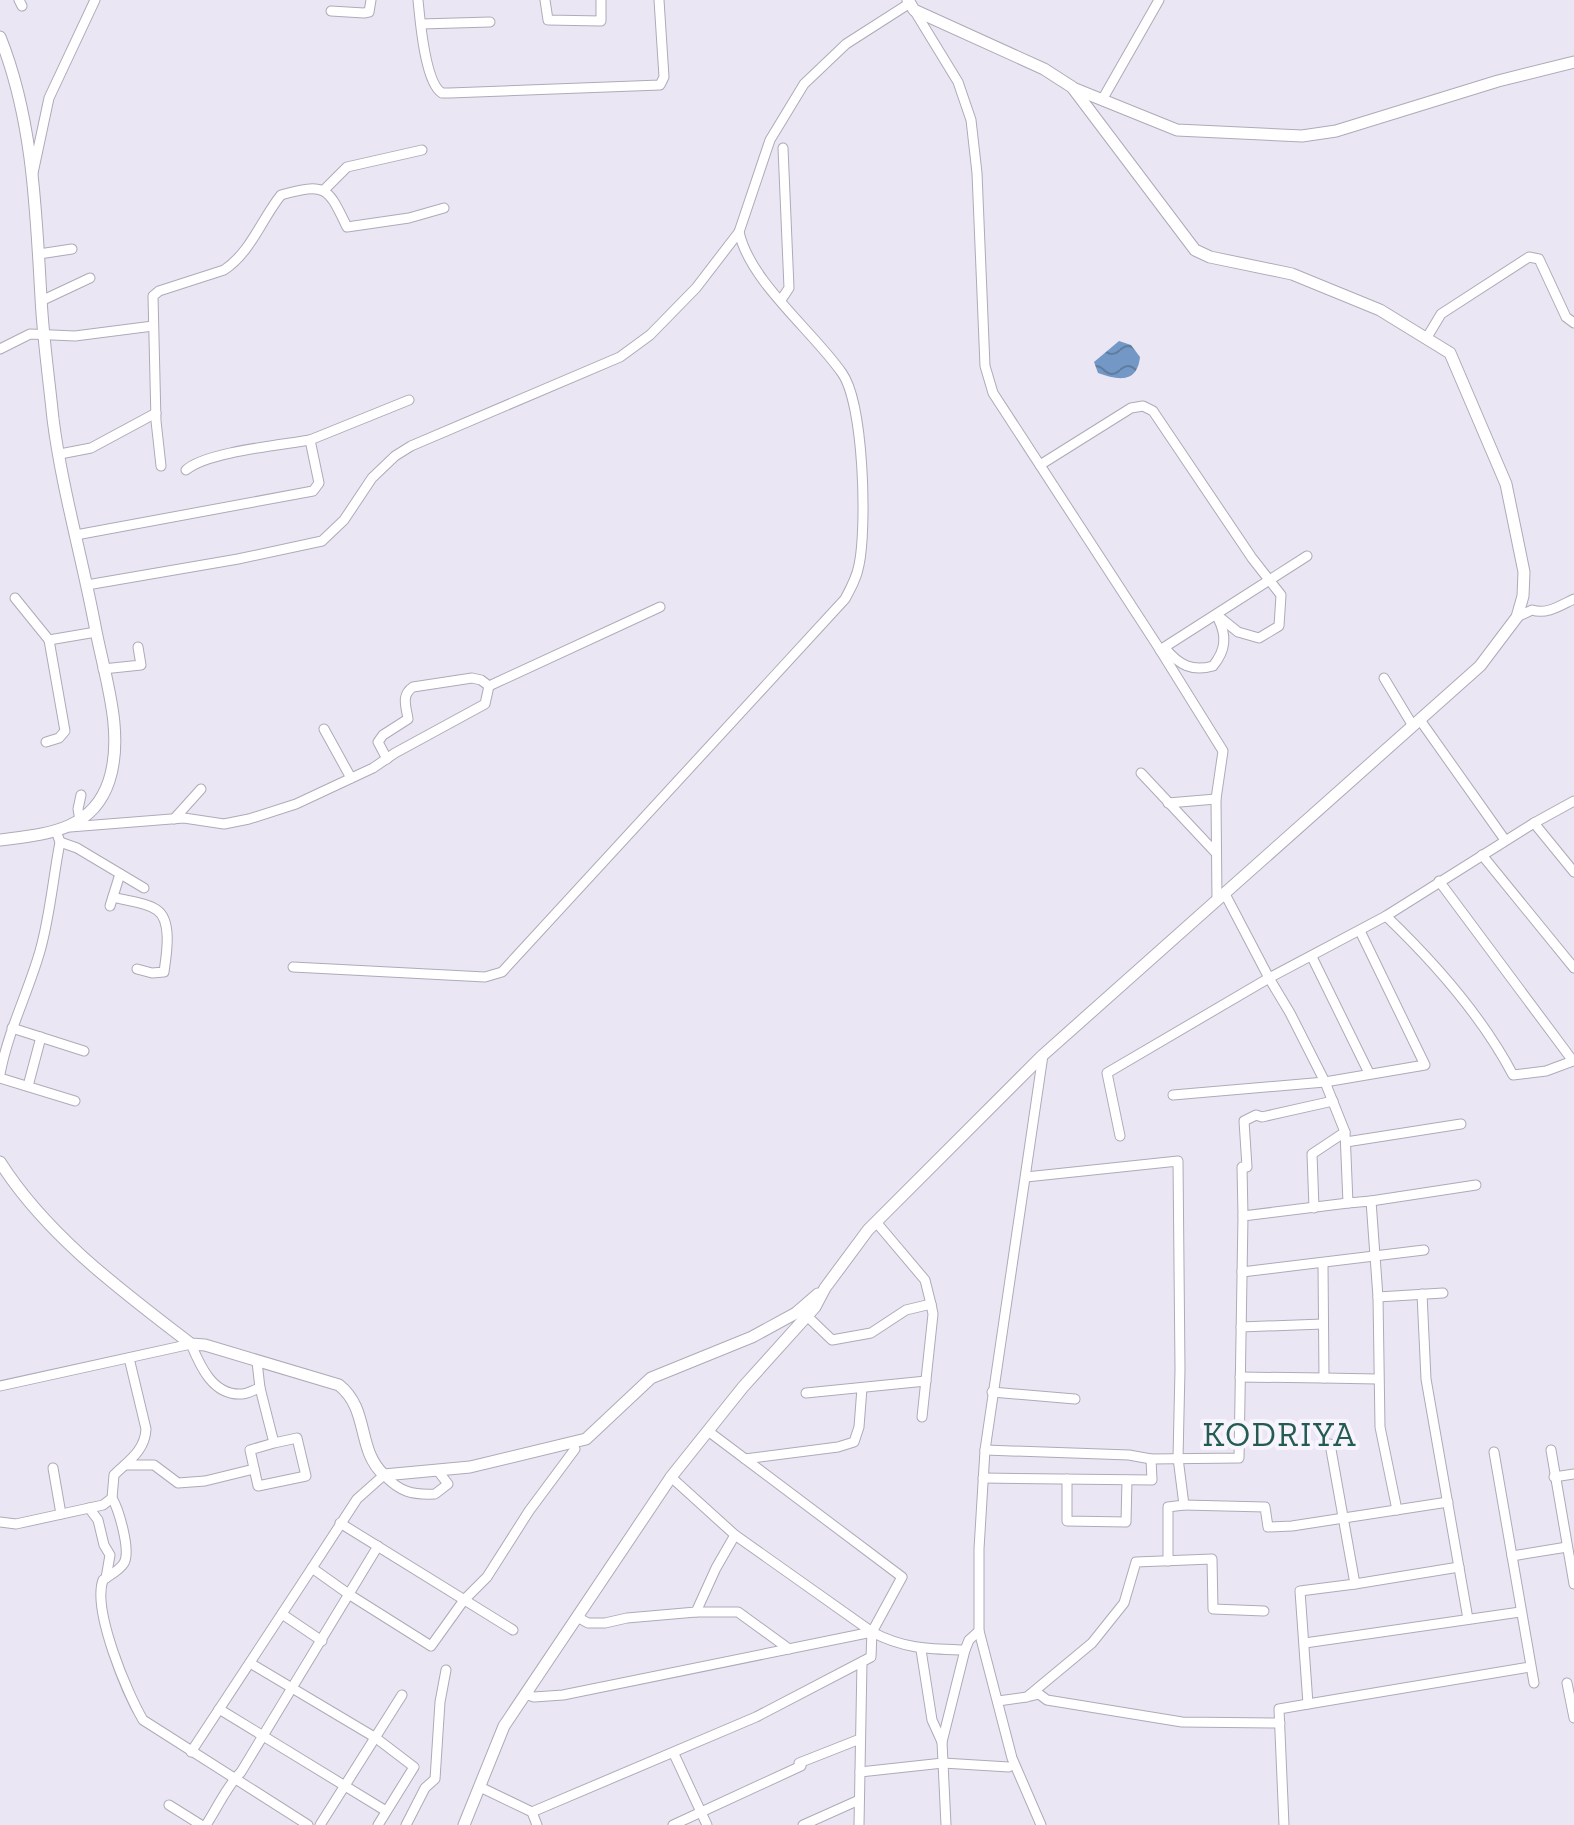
<svg xmlns="http://www.w3.org/2000/svg" width="1574" height="1825" viewBox="0 0 1574 1825" font-family="'Zilla Slab',serif">
<defs>
<pattern id="water-waves" width="16" height="10" patternUnits="userSpaceOnUse" patternTransform="scale(2)"><rect width="16" height="10" fill="#7398c5"/><path d="M0 5q4-4 8 0t8 0" fill="none" stroke="#5f7ca1"/></pattern>
</defs>
<rect width="100%" height="100%" fill="#ebe6f4"/>
<!-- water -->
<path fill="url(#water-waves)" d="M 1119,341 L 1131,345 L 1140,357 C 1137,384 1118,380 1098,373 L 1094,362 Z"/>
<g fill="none" stroke-linecap="round" stroke-linejoin="round">
<!-- minor casing -->
<g stroke="#afaab7" stroke-width="11">
<g id="minor">
<path d="M 19,0 L 22,6"/>
<path d="M 418,0 C 420,20 425,83 442,93 L 450,93 L 660,85 L 664,77 L 659,0"/>
<path d="M 545,0 L 548,20 L 601,21 L 601,0"/>
<path d="M 914,10 L 958,82 L 971,120 L 977,173 L 985,366 L 993,393 L 1157,645 L 1223,751 L 1216,799 L 1217,901"/>
<path d="M 331,11 L 364,13 L 369,12 L 371,0"/>
<path d="M 421,24 L 490,22"/>
<path d="M 1102,100 L 1159,0"/>
<path d="M 33,173 L 49,98 L 95,0"/>
<path d="M 324,190 L 347,167 L 422,150"/>
<path d="M 39,254 L 72,249"/>
<path d="M 781,300 L 789,288 L 783,148"/>
<path d="M 41,301 L 90,278"/>
<path d="M 1426,339 L 1441,314 L 1529,257 L 1539,259 L 1566,317 L 1574,323"/>
<path d="M 0,349 L 30,334 L 75,336 L 153,326"/>
<path d="M 60,454 L 91,448 L 156,413"/>
<path d="M 1040,465 L 1131,408 L 1143,406 L 1153,411 L 1252,558 L 1281,595 L 1279,626 L 1259,638 L 1238,632 L 1217,615"/>
<path d="M 161,466 L 156,421 L 153,296 L 159,291 L 224,270 C 251,252 261,220 281,195 C 327,182 328,188 347,227 L 409,218 L 444,208"/>
<path d="M 186,470 C 206,452 281,445 310,440"/>
<path d="M 76,535 L 313,491 L 319,483 L 310,440 L 409,400"/>
<path d="M 87,585 L 238,559 L 322,541 L 344,520 L 372,478 L 395,456 L 411,446 L 620,357 L 650,335 L 696,288 L 739,232 L 770,140 L 804,84 L 846,44 L 910,3"/>
<path d="M 15,598 L 49,640 L 96,632"/>
<path d="M 1517,617 L 1532,610 C 1547,615 1561,605 1574,599"/>
<path d="M 1165,648 C 1179,665 1192,672 1213,666 C 1226,650 1227,636 1218,618"/>
<path d="M 1160,650 L 1307,556"/>
<path d="M 103,669 L 141,665 L 138,647"/>
<path d="M 1384,678 L 1413,726"/>
<path d="M 1420,720 L 1505,840"/>
<path d="M 324,729 L 351,778"/>
<path d="M 46,742 L 59,738 L 65,731 L 49,640"/>
<path d="M 387,759 L 378,742 L 383,735 L 408,719 C 406,706 401,695 413,687 L 472,678 L 481,680 L 489,686"/>
<path d="M 1141,773 L 1215,852"/>
<path d="M 1168,803 L 1216,799"/>
<path d="M 174,819 L 201,789"/>
<path d="M 80,820 L 78,809 L 81,795"/>
<path d="M 1534,823 L 1574,801"/>
<path d="M 70,827 L 184,818 L 224,824 L 249,819 L 296,804 L 373,768 L 395,753 L 485,704 L 489,686 L 660,607"/>
<path d="M 60,842 L 77,848 L 144,888"/>
<path d="M 1482,855 L 1574,968"/>
<path d="M 113,897 C 126,901 146,902 157,910 C 173,921 166,957 164,972 L 152,973 L 137,969"/>
<path d="M 110,906 L 120,874"/>
<path d="M 1386,916 C 1434,962 1482,1016 1513,1075 L 1546,1071 L 1573,1061 L 1439,881"/>
<path d="M 1312,957 L 1369,1073"/>
<path d="M 293,967 L 485,977 L 502,972 L 845,599 C 851,588 857,577 859,565 C 867,527 864,404 842,373 C 813,331 750,282 739,232"/>
<path d="M 12,1028 L 84,1051"/>
<path d="M 0,1074 C 8,1031 28,993 40,951 C 50,916 53,878 60,842 L 56,831"/>
<path d="M 0,1078 L 75,1101"/>
<path d="M 28,1086 L 41,1037"/>
<path d="M 1173,1095 L 1325,1082 L 1425,1065 L 1360,931"/>
<path d="M 1120,1136 L 1107,1073 L 1269,978 L 1225,894"/>
<path d="M 1346,1142 L 1461,1124"/>
<path d="M 1242,1167 L 1243,1216"/>
<path d="M 1247,1167 L 1244,1121 L 1256,1115 L 1262,1117 L 1333,1101"/>
<path d="M 1026,1177 L 1178,1161 L 1180,1369 L 1178,1458 L 1184,1505 L 1168,1507 L 1168,1561"/>
<path d="M 1371,1201 L 1476,1185"/>
<path d="M 1314,1208 L 1312,1154 L 1345,1132"/>
<path d="M 876,1222 L 925,1280 L 931,1304"/>
<path d="M 1242,1272 L 1424,1250"/>
<path d="M 1422,1294 L 1426,1379 L 1468,1619"/>
<path d="M 1378,1297 L 1443,1293"/>
<path d="M 807,1316 L 832,1340 L 871,1333 L 906,1310 L 931,1304 L 933,1314 L 922,1417"/>
<path d="M 1241,1327 L 1323,1324"/>
<path d="M 257,1362 L 260,1388 L 274,1443 L 250,1450 L 258,1486 L 306,1476 L 297,1438 L 274,1443"/>
<path d="M 1240,1377 L 1324,1378 L 1323,1264"/>
<path d="M 1324,1378 L 1377,1379"/>
<path d="M 0,1386 L 191,1344 C 200,1366 213,1396 242,1394 C 248,1394 255,1389 260,1388"/>
<path d="M 992,1392 L 1075,1399"/>
<path d="M 806,1393 L 926,1381"/>
<path d="M 985,1450 L 1129,1455 L 1151,1459 L 1239,1458 L 1243,1216 L 1348,1203"/>
<path d="M 1551,1450 L 1574,1584"/>
<path d="M 1494,1452 L 1534,1683"/>
<path d="M 745,1459 L 838,1447 L 854,1442 L 859,1427 L 862,1388"/>
<path d="M 125,1465 L 154,1465 L 178,1483 L 205,1481 L 254,1469"/>
<path d="M 53,1468 L 61,1514"/>
<path d="M 438,1471 L 448,1484 L 435,1494 C 412,1495 400,1492 384,1475 L 357,1499 L 312,1568 L 350,1595 L 431,1646 L 464,1600 L 487,1577 L 529,1511 L 575,1449"/>
<path d="M 671,1477 L 735,1535 L 872,1632 C 904,1649 929,1649 965,1650"/>
<path d="M 1554,1477 L 1574,1474"/>
<path d="M 983,1478 L 1152,1480 L 1151,1459"/>
<path d="M 1067,1479 L 1067,1521 L 1126,1522 L 1127,1480"/>
<path d="M 112,1498 C 119,1510 131,1551 124,1563 C 120,1570 110,1575 103,1580 C 92,1610 127,1693 143,1720 L 308,1825"/>
<path d="M 1184,1505 L 1265,1507 L 1268,1527 L 1292,1526 L 1448,1502"/>
<path d="M 89,1508 L 98,1520 L 104,1545 L 110,1555 L 106,1578"/>
<path d="M 1397,1510 L 1380,1427 L 1378,1297 L 1371,1201 L 1348,1203 L 1345,1132 L 1325,1082 L 1290,1013 L 1269,978 L 1386,916 L 1534,823 L 1574,872"/>
<path d="M 0,1522 L 16,1524 L 103,1505 L 112,1498 L 114,1475 C 128,1461 145,1451 146,1429 L 129,1358"/>
<path d="M 340,1523 L 513,1630"/>
<path d="M 1512,1556 L 1567,1547"/>
<path d="M 1355,1584 L 1459,1567"/>
<path d="M 696,1612 L 738,1612 L 789,1649"/>
<path d="M 282,1614 L 322,1641"/>
<path d="M 577,1617 L 588,1623 L 605,1623 L 627,1618 L 696,1612 L 716,1568 L 735,1535"/>
<path d="M 1305,1643 L 1520,1612"/>
<path d="M 921,1650 L 932,1720 L 942,1742"/>
<path d="M 250,1663 L 376,1738 L 414,1767 L 378,1825"/>
<path d="M 1567,1683 L 1574,1718"/>
<path d="M 525,1694 L 534,1697 L 563,1695 L 872,1632"/>
<path d="M 1031,1696 L 1039,1694 L 1047,1700 L 1182,1722 L 1280,1723"/>
<path d="M 998,1701 L 1027,1697 L 1092,1643 L 1124,1603 L 1136,1562 L 1212,1559 L 1213,1609 L 1264,1611"/>
<path d="M 1308,1704 L 1530,1667"/>
<path d="M 219,1709 L 386,1811"/>
<path d="M 191,1752 L 312,1568"/>
<path d="M 674,1754 L 707,1825"/>
<path d="M 799,1763 L 860,1739"/>
<path d="M 860,1772 L 943,1763 L 1009,1767"/>
<path d="M 480,1787 L 532,1812"/>
<path d="M 169,1805 L 201,1825"/>
<path d="M 206,1825 C 218,1807 226,1787 241,1772 L 378,1546"/>
<path d="M 320,1825 L 402,1695"/>
<path d="M 406,1825 L 425,1788 L 435,1779 L 440,1702 L 446,1670"/>
<path d="M 537,1825 L 532,1812 L 756,1717 L 871,1657 L 872,1632 L 902,1577 L 708,1431"/>
<path d="M 673,1825 L 801,1766"/>
<path d="M 803,1825 L 859,1800"/>
<path d="M 859,1825 L 862,1662"/>
<path d="M 946,1825 L 942,1742 L 965,1650 L 969,1640 L 979,1631"/>
<path d="M 1041,1825 L 1012,1758 L 979,1631 L 979,1549 L 985,1450 L 1043,1055"/>
<path d="M 1284,1825 L 1279,1709 L 1308,1704 L 1300,1591 L 1355,1584 L 1330,1444"/>
</g>
</g>
<!-- tertiary casing -->
<g stroke="#afaab7" stroke-width="13">
<g id="tertiary">
<path d="M 0,37 C 33,119 36,211 41,298 C 43,338 49,379 53,419 C 62,489 82,557 95,626 C 104,675 125,732 109,781 C 92,832 45,834 0,840"/>
<path d="M 1073,88 L 1177,130 L 1302,136 L 1336,131 L 1498,81 L 1574,62"/>
<path d="M 0,1162 C 47,1236 122,1291 191,1344 L 205,1345 L 339,1385 C 370,1410 356,1449 384,1475 L 470,1467 L 586,1439 L 651,1378 L 752,1337 L 796,1313 L 818,1294"/>
<path d="M 464,1825 L 504,1726 L 671,1477 L 743,1387 L 815,1307 L 825,1288 L 868,1230 L 1043,1055 L 1480,666 L 1517,617 L 1523,596 L 1524,572 L 1506,484 L 1450,353 L 1380,310 L 1292,274 L 1210,257 L 1195,250 L 1072,87 L 1044,69 L 914,10 L 908,0"/>
</g>
</g>
<!-- minor -->
<use href="#minor" stroke="#fff" stroke-width="9"/>
<!-- tertiary -->
<use href="#tertiary" stroke="#fff" stroke-width="11"/>
</g>
<g text-anchor="middle" stroke-width="8" stroke-linejoin="round" paint-order="stroke">
<!-- quarter labels -->
<g font-size="34" letter-spacing="2" fill="#255c52" stroke="#f7f4fd">
<text x="1280" y="1446">KODRIYA</text>
</g>
</g>
</svg>
